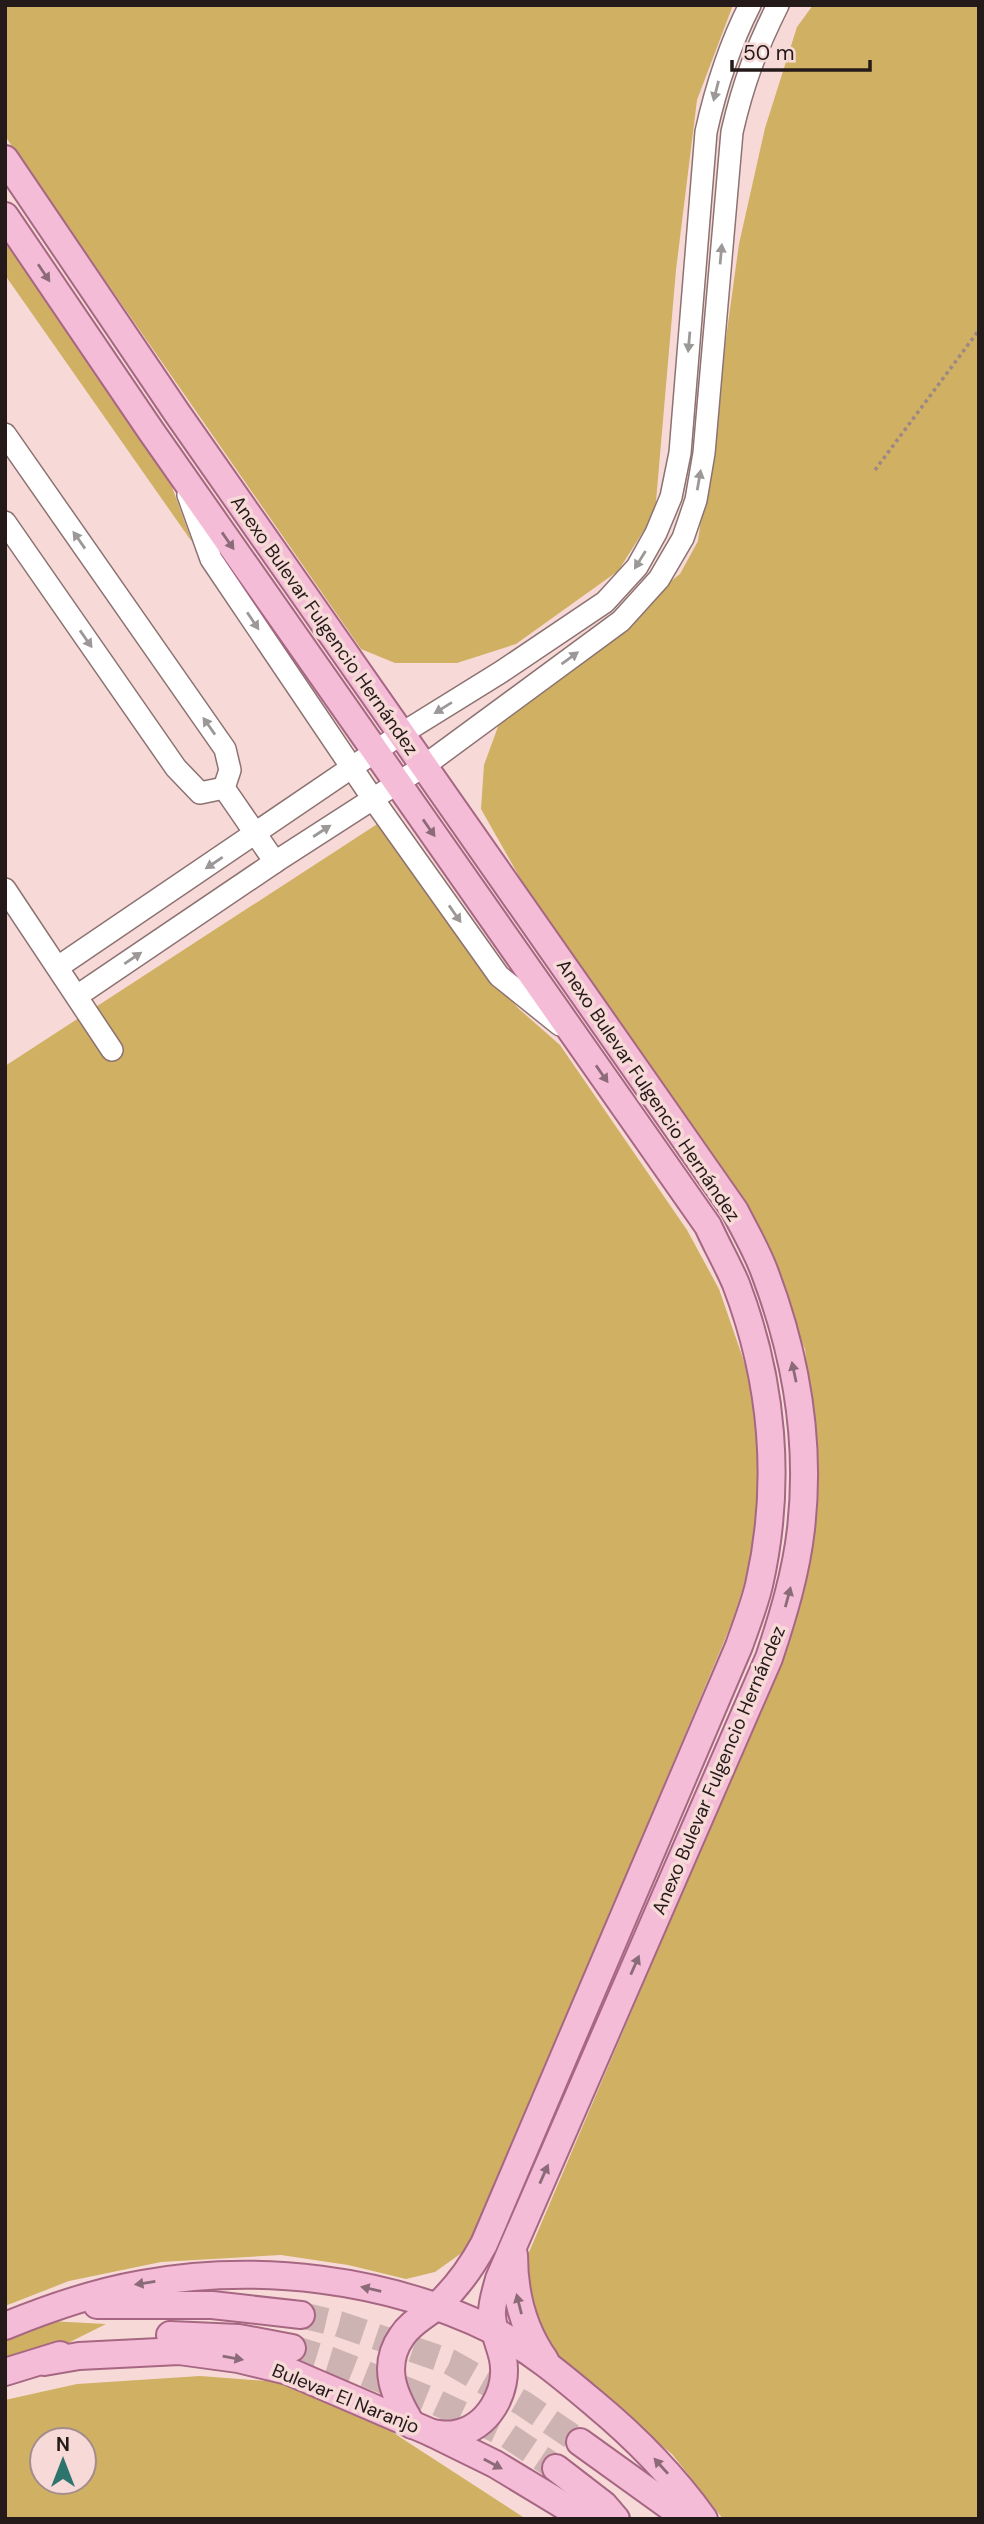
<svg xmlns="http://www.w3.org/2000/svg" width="984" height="2524" viewBox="0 0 984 2524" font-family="'DM Sans',sans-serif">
<rect width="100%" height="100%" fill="#f7dad8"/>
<!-- green -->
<g fill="#d0b062" fill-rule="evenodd">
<path d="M 5,5 L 733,5 L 697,100 L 676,270 L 655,513 L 618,571 L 516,644 L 457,663 L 395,663 L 361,649 L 5,136 Z"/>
<path d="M 813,5 L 979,5 L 979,2519 L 723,2519 L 672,2454 L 593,2390 L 543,2343 L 521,2271 L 717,1811 L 786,1639 L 815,1465 L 805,1349 L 749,1217 L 533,901 L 481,809 L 484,765 L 503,713 L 680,574 L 698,541 L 739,244 L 765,128 L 797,27 Z"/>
<path d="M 5,234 L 164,465 L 192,542 L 5,275 Z"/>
<path d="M 385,819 L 462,944 L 519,1009 L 560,1045 L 687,1230 L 719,1289 L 747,1370 L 763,1450 L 759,1536 L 733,1620 L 470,2247 L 435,2272 L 406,2279 L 348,2265 L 281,2255 L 161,2262 L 69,2281 L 5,2306 L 5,1066 Z"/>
<path d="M 49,2321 L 106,2324 L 56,2349 L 5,2363 L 5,2338 Z"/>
<path d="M 200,2376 L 281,2382 L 369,2417 L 526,2519 L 5,2519 L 5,2400 L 77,2384 ZM 42,2440 L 84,2440 L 84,2482 L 42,2482 Z"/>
</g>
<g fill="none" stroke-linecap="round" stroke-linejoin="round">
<!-- major-tunnel -->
<g stroke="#cdb4b2" stroke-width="26" stroke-dasharray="26 13" stroke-linecap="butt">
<path d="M 301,2315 L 339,2324 L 450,2362 L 524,2404 L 580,2442"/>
<path d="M 292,2348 L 331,2360 L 429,2399 L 507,2435 L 556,2468"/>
</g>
<!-- minor casing -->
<g stroke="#8c7271" stroke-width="24">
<g id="minor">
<path d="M 5,434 L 225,749 L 230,770 L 224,788 L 275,862"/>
<path d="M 188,495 L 211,559 L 373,799 L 499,976 L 560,1025"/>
<path d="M 5,522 L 176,768 L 200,793 L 224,788"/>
<path d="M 5,889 L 112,1050"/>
<path d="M 58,967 L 401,734 L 501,672 L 605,602 L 637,567 L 656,533 L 671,497 L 680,453 L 706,132 C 716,87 729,46 750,5"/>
<path d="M 77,996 L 275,862 L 424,766 L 621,621 L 659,579 L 683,538 L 696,500 L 704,453 L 732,132 C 743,84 756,49 778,5"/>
</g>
</g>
<!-- major casing -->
<g stroke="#a76783" stroke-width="30">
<g id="major">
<path d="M 5,159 L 177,413 L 735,1211 C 745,1231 757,1251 765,1273 C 796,1355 811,1441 801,1529 C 796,1573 783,1616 769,1658 L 499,2279 C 496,2291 491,2304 492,2316 C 493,2331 500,2345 503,2359 C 509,2391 488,2429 454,2434 C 448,2435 439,2434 432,2433"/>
<path d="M 5,216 L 151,431 L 708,1226 C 717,1246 728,1265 736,1284 C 773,1381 782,1484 759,1585 C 754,1606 746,1626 739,1646 L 484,2244 C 472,2266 457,2287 439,2304 C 427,2315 411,2322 402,2336 C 380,2367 395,2397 412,2425"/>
<path d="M 514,2255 C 514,2294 523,2329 545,2360"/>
<path d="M 97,2305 L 212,2305 L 301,2315"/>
<path d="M 5,2326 C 49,2308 95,2292 142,2284 C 258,2263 386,2278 492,2330 C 530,2349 563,2377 595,2404 C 636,2438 673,2476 704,2519"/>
<path d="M 170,2335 L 239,2338 L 292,2348"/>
<path d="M 44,2362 L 79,2356 L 179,2351 L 238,2359 L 288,2371 L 432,2433 L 495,2464 L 586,2519"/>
<path d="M 5,2372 L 60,2355"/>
<path d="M 580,2442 L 687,2519"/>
<path d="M 556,2468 L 604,2505 L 616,2519"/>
</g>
</g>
<!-- path -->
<path stroke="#9d8886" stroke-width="3.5" stroke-dasharray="3.5 3.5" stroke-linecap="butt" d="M 875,470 L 979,330"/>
<!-- minor -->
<use href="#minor" stroke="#fff" stroke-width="21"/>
<!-- major -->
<use href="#major" stroke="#f4bcd7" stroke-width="26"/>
</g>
<!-- one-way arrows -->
<defs><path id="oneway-solid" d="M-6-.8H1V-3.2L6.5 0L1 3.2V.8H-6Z" transform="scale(1.75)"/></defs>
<g fill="#9c9898">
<use href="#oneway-solid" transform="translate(716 91) rotate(104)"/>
<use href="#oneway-solid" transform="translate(721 254) rotate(-85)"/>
<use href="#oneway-solid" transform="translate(689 342) rotate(95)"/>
<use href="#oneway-solid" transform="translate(699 480) rotate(-80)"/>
<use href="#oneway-solid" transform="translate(79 540) rotate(-125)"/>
<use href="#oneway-solid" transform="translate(640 560) rotate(122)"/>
<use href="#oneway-solid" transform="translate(253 621) rotate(56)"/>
<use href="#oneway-solid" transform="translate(86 639) rotate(55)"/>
<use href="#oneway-solid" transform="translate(570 658) rotate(-36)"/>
<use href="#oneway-solid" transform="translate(443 708) rotate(148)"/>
<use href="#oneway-solid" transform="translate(209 726) rotate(-125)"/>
<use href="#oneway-solid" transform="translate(322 831) rotate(-33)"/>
<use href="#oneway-solid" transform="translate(214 863) rotate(146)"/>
<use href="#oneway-solid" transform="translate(455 914) rotate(55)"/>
<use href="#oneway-solid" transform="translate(133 958) rotate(-34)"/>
</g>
<g fill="#8c6b78">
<use href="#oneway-solid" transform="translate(44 273) rotate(56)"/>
<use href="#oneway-solid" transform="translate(228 541) rotate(55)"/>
<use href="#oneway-solid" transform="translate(429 828) rotate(55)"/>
<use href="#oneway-solid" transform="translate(602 1074) rotate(55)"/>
<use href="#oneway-solid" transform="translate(794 1372) rotate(-102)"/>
<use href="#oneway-solid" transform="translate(788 1597) rotate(-75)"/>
<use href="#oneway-solid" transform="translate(635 1965) rotate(-66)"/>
<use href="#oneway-solid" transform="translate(544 2174) rotate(-66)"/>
<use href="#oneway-solid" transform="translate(145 2283) rotate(171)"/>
<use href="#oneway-solid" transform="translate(371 2289) rotate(-167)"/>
<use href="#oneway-solid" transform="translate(519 2304) rotate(-104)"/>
<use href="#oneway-solid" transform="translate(233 2358) rotate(10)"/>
<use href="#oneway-solid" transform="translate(493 2464) rotate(28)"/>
<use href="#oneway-solid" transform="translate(661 2466) rotate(-132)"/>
</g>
<g text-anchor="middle" stroke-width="7" stroke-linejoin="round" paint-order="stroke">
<!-- street labels -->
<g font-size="19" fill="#241a19" stroke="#f7dad8">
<text transform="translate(325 625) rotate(55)" y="7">Anexo Bulevar Fulgencio Hernández</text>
<text transform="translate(649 1090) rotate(56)" y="7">Anexo Bulevar Fulgencio Hernández</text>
<text transform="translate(718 1770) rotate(-67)" y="7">Anexo Bulevar Fulgencio Hernández</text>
<text transform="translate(346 2398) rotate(22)" y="7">Bulevar El Naranjo</text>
</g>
</g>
<!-- border -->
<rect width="984" height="2524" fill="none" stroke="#241a19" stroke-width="14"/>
<!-- north arrow -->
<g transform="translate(63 2461)"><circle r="33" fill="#f7dad8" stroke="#a38d8c" stroke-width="2"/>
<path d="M0-5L12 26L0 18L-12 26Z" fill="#2d746c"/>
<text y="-10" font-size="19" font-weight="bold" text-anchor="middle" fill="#241a19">N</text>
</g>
<!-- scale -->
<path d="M732 60v10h138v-10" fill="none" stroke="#241a19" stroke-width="3.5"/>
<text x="743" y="60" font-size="21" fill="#241a19" stroke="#f7dad8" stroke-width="5" paint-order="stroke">50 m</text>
</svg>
